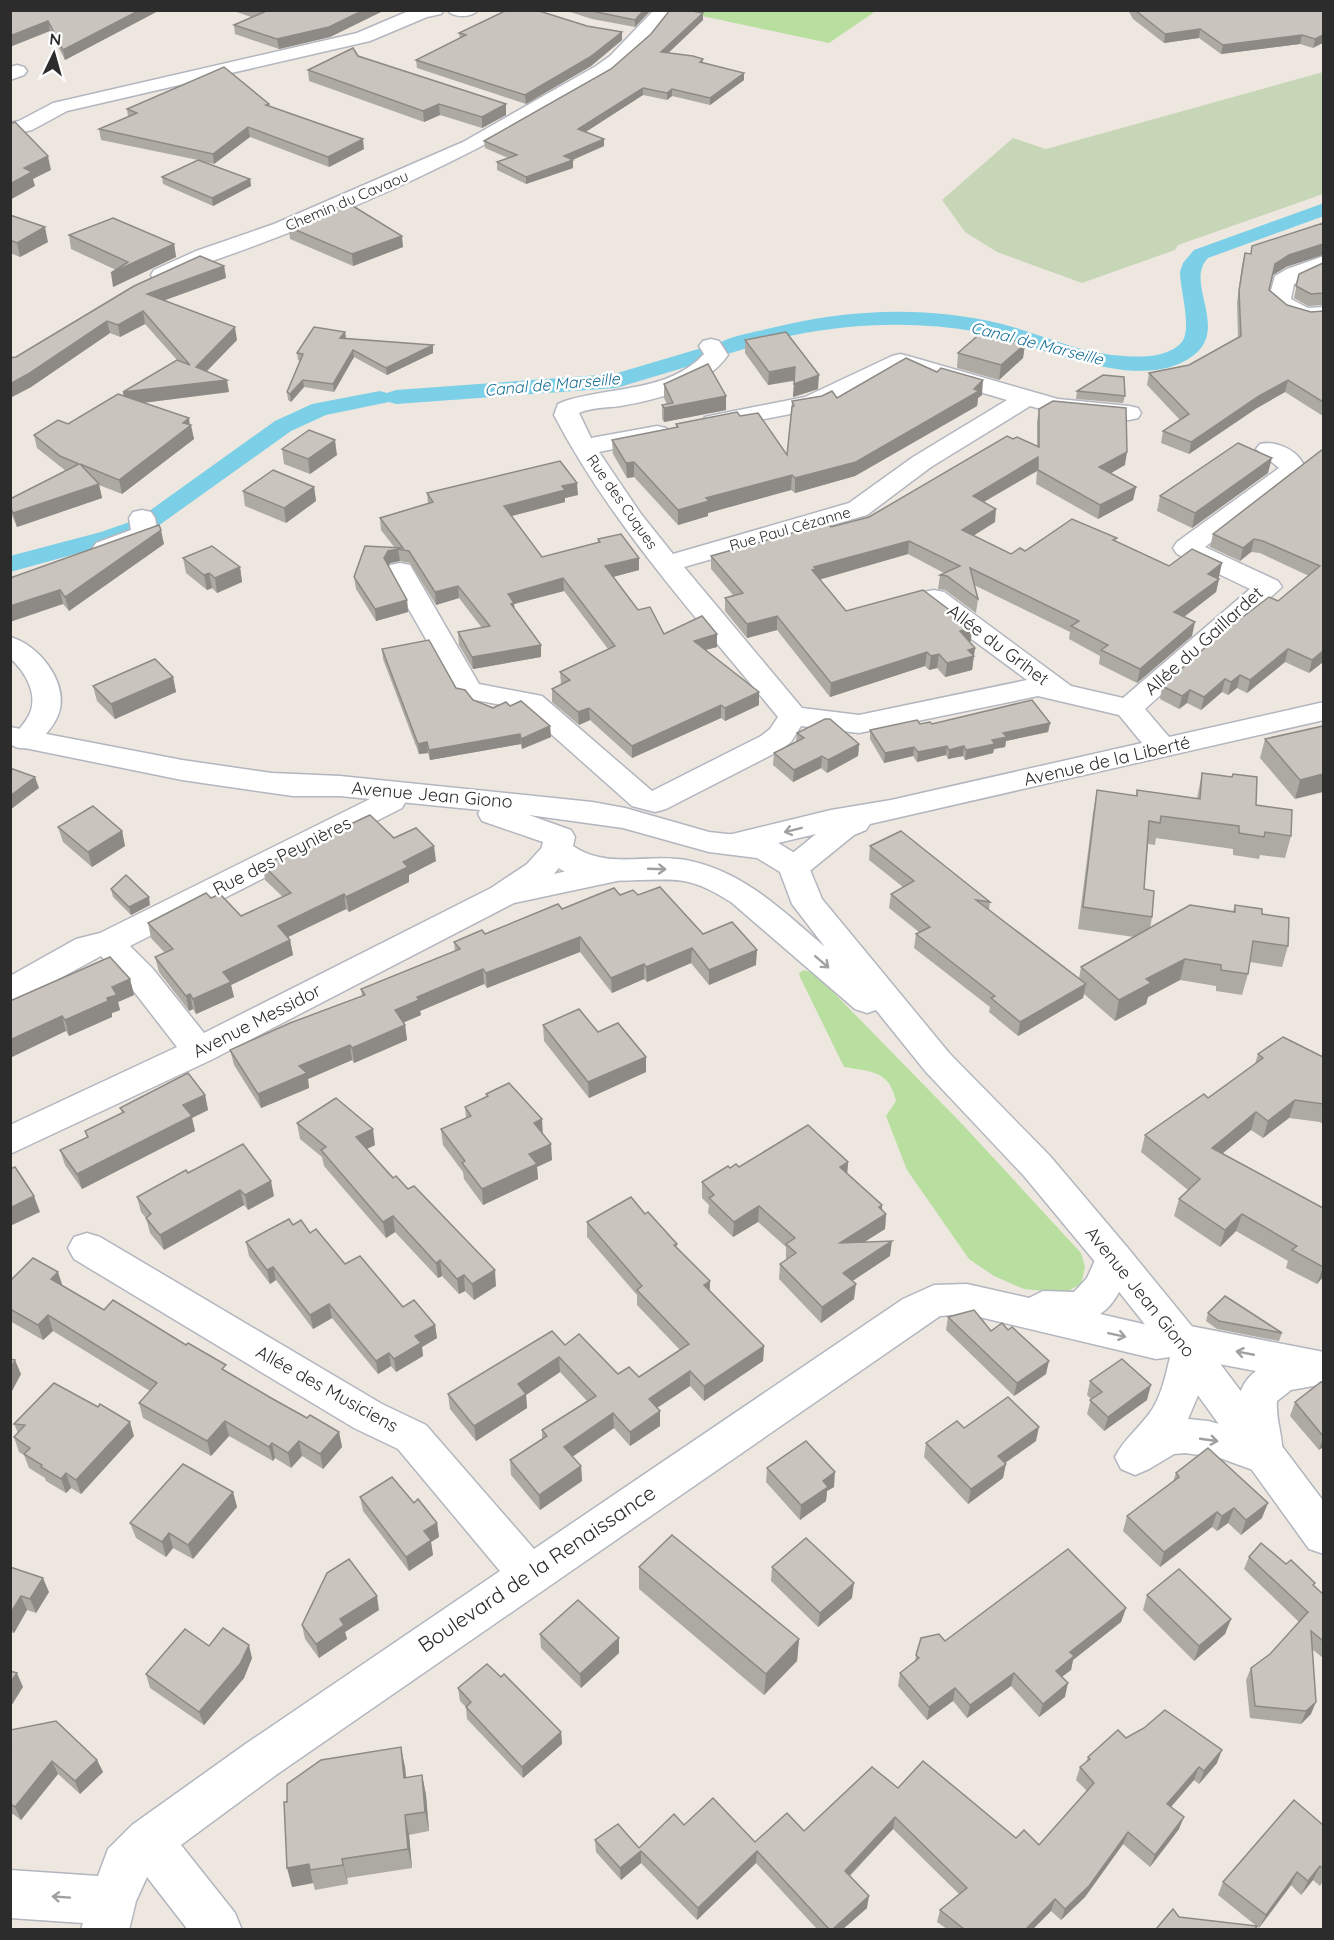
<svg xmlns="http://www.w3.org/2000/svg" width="1334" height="1940" viewBox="0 0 1334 1940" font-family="Quicksand,sans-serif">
<rect width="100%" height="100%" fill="#ede7e0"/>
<!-- green -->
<g fill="#b8dfa0">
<path d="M 679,11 L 876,11 L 829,43 Z"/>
<path d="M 804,970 L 813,973 L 834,993 L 964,1126 L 1081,1253 L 1085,1267 L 1081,1284 L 1064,1293 L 1024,1289 L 994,1276 L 969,1259 L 907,1170 L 886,1116 L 896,1101 C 889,1070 872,1072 844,1067 L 800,977 L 799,973 Z"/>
</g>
<!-- cemetery -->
<path fill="#c8d6b8" d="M 1323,72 L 1323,194 L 1178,245 L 1175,250 L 1082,283 L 997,252 L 965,232 L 942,200 L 1013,138 L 1046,149 Z"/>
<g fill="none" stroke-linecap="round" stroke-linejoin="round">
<!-- canal -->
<g fill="#7bcfe7" fill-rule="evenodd">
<path d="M 1324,203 L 1324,216 L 1208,258 C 1184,282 1229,328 1194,355 C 1140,397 1037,343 979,332 C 916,321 853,323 790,336 C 767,341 746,349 724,355 L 716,353 L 713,348 C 720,338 754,332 767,329 C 844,309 925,305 1002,324 C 1038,333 1075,351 1112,355 C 1133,357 1165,360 1181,343 C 1193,330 1180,290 1180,272 L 1183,263 L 1194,250 Z"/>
<path d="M 705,347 L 713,349 L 716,354 L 713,359 L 616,388 L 396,404 L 389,402 L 326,415 L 291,431 L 158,526 L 148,528 L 146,531 L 119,542 L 10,572 L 10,556 L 101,532 L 138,519 L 275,421 L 312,404 L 380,391 L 387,393 L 396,390 L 614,374 Z"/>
</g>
<!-- minor casing -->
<g stroke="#b3b6bf" stroke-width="3">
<g id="minor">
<path d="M 411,10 L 444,10 L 441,14 L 427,17 L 370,41 L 67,111 L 32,130 L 10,135 L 10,123 L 19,121 L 53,103 L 357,33 Z"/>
<path d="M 447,10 L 478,10 C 471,18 454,18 447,10 Z"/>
<path d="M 654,10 L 674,10 C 638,61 590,86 538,115 C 436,174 328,220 218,259 C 198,265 175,285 154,280 L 151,275 L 154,270 L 196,251 L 274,224 L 463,142 L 596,66 L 610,56 Z"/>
<path d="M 17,65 L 24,67 L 27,71 L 24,75 L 10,80 L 10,67 Z"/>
<path d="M 1324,256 L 1324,271 L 1294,284 L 1291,299 L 1308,308 L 1324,307 L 1324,321 C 1305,325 1279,317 1268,301 L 1275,276 L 1287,269 Z"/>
<path d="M 711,339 L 719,341 L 728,355 C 706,387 657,400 620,406 C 606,408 592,407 579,413 L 591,438 L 657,426 L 666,428 L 669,433 L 666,438 L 599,452 L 641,514 L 673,554 L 849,503 L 913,457 L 1007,400 L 902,369 L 821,408 L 714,429 L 705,427 L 702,422 L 705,417 L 714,415 L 805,397 L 892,356 L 900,354 L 908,356 L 1058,399 L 1129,406 L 1138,408 L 1141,413 L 1138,418 L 1129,420 L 1056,413 L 1030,406 L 931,467 L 867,515 L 684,567 L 802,708 L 859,715 L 1027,680 L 924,604 L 920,598 L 924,592 L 934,590 L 944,592 L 1071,686 L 1123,698 L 1250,589 L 1177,554 L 1173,548 L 1177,542 L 1279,468 L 1256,449 L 1260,444 C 1277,440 1302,452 1305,470 L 1301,475 L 1205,547 L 1278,581 L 1282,587 L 1145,709 L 1169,737 L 1324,702 L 1324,720 L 870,824 L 866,830 L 854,835 L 806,874 L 795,878 L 784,874 L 779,867 L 784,860 L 816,834 L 731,854 L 720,851 L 715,844 L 720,837 L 831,810 L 891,800 L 1142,743 L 1119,715 L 1038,696 L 859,733 L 801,726 L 791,742 L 781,750 L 666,809 L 655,812 L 632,806 L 523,709 L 459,697 L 387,571 L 390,565 L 400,563 L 410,565 L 479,684 L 542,696 L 652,791 L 761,736 L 770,729 L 778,717 C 699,620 612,526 554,415 L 558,404 L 565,401 C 608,387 670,392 704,354 L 699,346 L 703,341 Z"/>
<path d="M 142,510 L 151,512 L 155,518 L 158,534 L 154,540 C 136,546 115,559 96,555 L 92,549 L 96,543 L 131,530 L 129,518 L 133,512 Z"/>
<path d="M 10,637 C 38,644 66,680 60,709 C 58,718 52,727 46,734 C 37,746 30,751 15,747 L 10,740 C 16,732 23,726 28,717 C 40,697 26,672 10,658 Z"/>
<path d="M 391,791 L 402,794 L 406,801 L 402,808 L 130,946 L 153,969 L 204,1033 L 491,888 L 527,864 L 546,843 L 557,840 L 568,843 L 573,850 L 554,874 L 606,862 L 617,865 L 622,873 L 617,881 L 514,903 L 211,1060 L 10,1154 L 10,1125 L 177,1047 L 129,985 L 101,956 L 22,999 L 10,1003 L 10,976 L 76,939 L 100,933 L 380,794 Z"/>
<path d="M 87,1233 L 100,1237 L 382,1404 L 426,1425 L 534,1549 L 903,1299 L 934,1285 L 967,1284 L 1029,1298 L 1043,1291 L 1074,1292 L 1087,1278 L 1101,1247 L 1114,1243 L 1127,1247 L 1133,1258 C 1126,1277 1118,1303 1100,1314 L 1156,1327 L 1180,1324 L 1324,1352 L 1324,1384 L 1291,1390 L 1277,1401 C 1275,1425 1289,1447 1278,1468 L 1264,1474 L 1220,1458 L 1185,1453 L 1174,1454 L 1149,1469 L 1135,1475 L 1121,1469 L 1115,1457 C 1124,1438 1142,1426 1153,1408 C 1162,1393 1166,1374 1170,1357 L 1156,1359 L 967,1314 L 940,1316 L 276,1775 L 181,1845 L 235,1913 L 242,1930 L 188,1930 L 147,1877 L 136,1901 L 129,1930 L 81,1930 L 83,1923 L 10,1918 L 10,1870 L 98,1876 L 108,1849 L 132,1825 L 244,1745 L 500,1571 L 398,1449 L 354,1428 L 74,1259 L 68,1248 L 74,1237 ZM 1208,1362 L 1256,1371 C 1237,1385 1235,1408 1238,1429 L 1208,1421 L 1188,1419 L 1204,1381 Z"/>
</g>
</g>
<!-- tertiary casing -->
<g stroke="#b3b6bf" stroke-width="3">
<path id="tertiary" d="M 10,727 L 182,760 L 272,773 L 340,776 L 592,802 L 625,808 L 709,832 L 764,838 L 775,841 L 806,860 L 822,899 L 950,1054 L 1050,1156 L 1127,1247 L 1194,1329 L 1324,1502 L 1324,1554 L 1309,1549 L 1166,1351 L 1101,1269 L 1024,1176 L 926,1072 L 876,1010 L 867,1013 L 855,1009 L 731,902 C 716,893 701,884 684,881 C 641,874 570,897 541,850 L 543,842 L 482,821 L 478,814 L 480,810 L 340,796 L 293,796 L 182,780 L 10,745 ZM 529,815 L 623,828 L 709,852 L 757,858 L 780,872 L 792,904 L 825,947 C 782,910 743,871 686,860 C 647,853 608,870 573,846 L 575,837 L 571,830 Z"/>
</g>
<!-- minor -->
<use href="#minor" fill="#fff" fill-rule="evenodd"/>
<!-- tertiary -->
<use href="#tertiary" fill="#fff" fill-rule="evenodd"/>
</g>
<!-- wall -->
<g fill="#ada9a3">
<path d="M 10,10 L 160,10 L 65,60 L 50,31 Z"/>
<path d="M 231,10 L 385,10 L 330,37 L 279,49 L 235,34 L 234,25 L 251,17 Z"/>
<path d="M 564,10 L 651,10 L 635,27 L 592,19 Z"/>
<path d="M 670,10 L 696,10 L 696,12 L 703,13 L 703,20 L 668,53 L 703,59 L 703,63 L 744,73 L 744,80 L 710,105 L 672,96 L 667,100 L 643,95 L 585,132 L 604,139 L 604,146 L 573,160 L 573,168 L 526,184 L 497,170 L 497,162 L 508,158 L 485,148 L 484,141 L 611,69 L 651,34 Z"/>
<path d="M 1128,10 L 1323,10 L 1313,48 L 1300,44 L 1221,54 L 1199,38 L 1164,43 L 1133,19 Z"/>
<path d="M 622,32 L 622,40 L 591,66 L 526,104 L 417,68 L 416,60 L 460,38 L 459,33 Z"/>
<path d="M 358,56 L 506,115 L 482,128 L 440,115 L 424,122 L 309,81 L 308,70 Z"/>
<path d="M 269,104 L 269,106 L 364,149 L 329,167 L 250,137 L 214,164 L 200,161 L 250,179 L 251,186 L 213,206 L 163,184 L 162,177 L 198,160 L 101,140 L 99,129 L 128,117 L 127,109 Z"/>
<path d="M 10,215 L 48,242 L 20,257 L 10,253 Z"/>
<path d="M 289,227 L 403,247 L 353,266 L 290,239 Z"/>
<path d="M 69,235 L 174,244 L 176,257 L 113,287 L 116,270 L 71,249 Z"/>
<path d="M 1252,246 L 1286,267 L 1273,275 L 1269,291 L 1287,305 L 1311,312 L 1323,311 L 1323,416 L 1285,392 L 1257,408 L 1189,454 L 1161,443 L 1163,431 L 1180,420 L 1147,385 L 1149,373 L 1189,365 L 1238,338 L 1237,303 L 1242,265 L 1245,253 L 1251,254 Z"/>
<path d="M 1323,263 L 1323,305 L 1308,306 L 1294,298 L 1299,274 Z"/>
<path d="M 224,266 L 226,278 L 164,300 L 237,340 L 206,372 L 229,392 L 143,403 L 190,425 L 194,439 L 122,494 L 99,485 L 102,498 L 17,527 L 10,511 L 10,499 L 66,471 L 37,448 L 34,435 L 68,424 L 124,396 L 123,392 L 177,360 L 145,324 L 120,337 L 110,333 L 31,387 L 10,398 L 10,358 L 16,357 Z"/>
<path d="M 345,332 L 346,338 L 433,353 L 387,375 L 354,357 L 334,392 L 304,387 L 291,402 L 288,400 L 287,392 L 300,361 L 298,360 L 297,353 Z"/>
<path d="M 745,340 L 818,389 L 793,397 L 794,381 L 768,385 L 745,353 Z"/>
<path d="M 1025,344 L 1023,358 L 999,380 L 957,368 L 958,353 Z"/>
<path d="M 664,384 L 726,410 L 664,422 L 662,419 L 662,405 L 667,404 L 664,398 Z"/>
<path d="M 1077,391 L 1125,396 L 1123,403 L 1076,399 Z"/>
<path d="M 982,395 L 978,398 L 977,406 L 855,476 L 795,493 L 791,490 L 708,513 L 708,516 L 678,525 L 634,477 L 627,478 L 613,454 L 612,440 L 676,428 L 676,424 L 787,455 L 792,401 L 837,398 Z"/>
<path d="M 1039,409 L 1125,465 L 1111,473 L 1136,487 L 1133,500 L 1098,519 L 1036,484 L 1037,471 L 984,502 L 995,522 L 973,536 L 1011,554 L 1025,551 L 1116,541 L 1169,566 L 1219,577 L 1218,578 L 1219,579 L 1216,592 L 1184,617 L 1192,636 L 1137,683 L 1099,664 L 1100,656 L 1069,639 L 1070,632 L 974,585 L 978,599 L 976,613 L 945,590 L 938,589 L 940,575 L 944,573 L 908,554 L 820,579 L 846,611 L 971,641 L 969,642 L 975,648 L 972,670 L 945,677 L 937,668 L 929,670 L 925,666 L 830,697 L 777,630 L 747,638 L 725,611 L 725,598 L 733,595 L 711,569 L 711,556 L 831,527 L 869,517 L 1013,439 L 1037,446 L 1037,422 Z"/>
<path d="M 282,449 L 337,455 L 310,474 L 284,464 Z"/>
<path d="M 1323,449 L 1323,662 L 1309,673 L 1285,662 L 1247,693 L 1237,688 L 1228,695 L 1222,692 L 1201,710 L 1187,703 L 1179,709 L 1160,699 L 1162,686 L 1278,601 L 1309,576 L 1260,553 L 1251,552 L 1240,561 L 1210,547 L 1213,534 Z"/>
<path d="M 1268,473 L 1192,528 L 1157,511 L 1160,496 Z"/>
<path d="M 314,487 L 316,501 L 286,523 L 245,506 L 243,491 Z"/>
<path d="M 427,493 L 578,495 L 565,498 L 565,502 L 511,516 L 542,557 L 598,543 L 598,539 L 639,570 L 613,577 L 638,610 L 664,634 L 717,647 L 705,650 L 759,692 L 759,705 L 725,721 L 721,718 L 632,758 L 590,720 L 579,725 L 552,702 L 552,689 L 561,684 L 560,672 L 608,649 L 564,591 L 514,604 L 515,610 L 541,657 L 473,669 L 459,645 L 458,632 L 482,628 L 459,598 L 436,605 L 410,563 L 400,561 L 390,563 L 388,565 L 407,600 L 408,612 L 376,621 L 356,589 L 354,577 L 395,548 L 381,530 L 380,518 L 428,504 Z"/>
<path d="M 164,544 L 69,611 L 63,604 L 10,578 Z"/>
<path d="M 183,558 L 240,567 L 242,582 L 217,593 L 212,588 L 207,590 L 186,573 Z"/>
<path d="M 382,649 L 456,688 L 473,700 L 493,708 L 510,706 L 550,726 L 551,737 L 522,749 L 521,744 L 430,760 L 428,753 L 419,754 L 383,659 Z"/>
<path d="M 173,677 L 176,692 L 115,719 L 97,701 L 93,686 Z"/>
<path d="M 1050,723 L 1048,732 L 1006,741 L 1005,747 L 994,749 L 993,753 L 965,760 L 963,756 L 948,759 L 946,755 L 917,762 L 913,756 L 884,763 L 870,739 L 870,730 L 920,724 Z"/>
<path d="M 1323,726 L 1295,799 L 1260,758 L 1265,739 Z"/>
<path d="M 797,733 L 859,744 L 858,756 L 827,773 L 821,768 L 793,782 L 773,765 L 774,753 L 796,742 Z"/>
<path d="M 1202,773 L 1256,805 L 1291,836 L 1285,858 L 1260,855 L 1259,859 L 1233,855 L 1233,849 L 1156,838 L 1155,845 L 1148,844 L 1144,889 L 1152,917 L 1150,929 L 1233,911 L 1235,905 L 1262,914 L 1288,946 L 1282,967 L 1250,962 L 1248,974 L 1242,995 L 1216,991 L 1216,986 L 1180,980 L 1148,997 L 1146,1004 L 1115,1021 L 1084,994 L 1083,998 L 1018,1036 L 989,1012 L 990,1007 L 914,948 L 916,934 L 919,932 L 889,908 L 891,894 L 903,887 L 869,860 L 870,846 L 990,902 L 989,910 L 1079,979 L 1081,967 L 1134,937 L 1078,929 L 1093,813 L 1097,790 L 1136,796 L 1137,790 L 1197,798 Z"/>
<path d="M 58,827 L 122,831 L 125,846 L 92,867 L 63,842 Z"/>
<path d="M 394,838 L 436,861 L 409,875 L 409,882 L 349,912 L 346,909 L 288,937 L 290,940 L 293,955 L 231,985 L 234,997 L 196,1014 L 193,1009 L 189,1011 L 159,972 L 155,957 L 165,953 L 151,938 L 148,923 L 211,898 L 241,916 L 283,897 L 265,880 L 263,865 Z"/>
<path d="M 111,889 L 150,905 L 131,915 L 113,897 Z"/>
<path d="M 620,895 L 638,895 L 756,965 L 709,985 L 691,963 L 647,982 L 644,979 L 612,993 L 580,952 L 487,988 L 484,984 L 420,1011 L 421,1015 L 403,1023 L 405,1025 L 407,1040 L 354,1063 L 352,1060 L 308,1079 L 309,1088 L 261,1108 L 234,1065 L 230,1050 L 362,996 L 361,989 L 455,951 L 454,942 L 485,934 L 562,909 Z"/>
<path d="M 130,979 L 134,995 L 118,1002 L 120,1010 L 112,1013 L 112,1017 L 69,1036 L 66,1031 L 10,1001 Z"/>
<path d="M 543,1025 L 646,1072 L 589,1098 L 544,1041 Z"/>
<path d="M 1258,1054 L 1323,1057 L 1323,1124 L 1320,1122 L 1289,1118 L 1263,1138 L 1251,1130 L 1222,1154 L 1323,1208 L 1323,1277 L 1317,1284 L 1286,1268 L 1288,1261 L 1236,1231 L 1220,1247 L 1174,1216 L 1179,1199 L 1188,1190 L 1141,1152 L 1145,1135 L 1208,1098 L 1255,1064 Z"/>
<path d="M 486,1094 L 543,1134 L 552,1160 L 537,1167 L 538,1179 L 483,1205 L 464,1179 L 463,1172 L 443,1145 L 441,1129 L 466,1118 L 465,1107 L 487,1097 Z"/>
<path d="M 205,1095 L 208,1110 L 192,1118 L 195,1131 L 82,1189 L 65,1165 L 60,1150 L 87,1137 L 85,1131 L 122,1113 L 120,1108 Z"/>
<path d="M 297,1123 L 375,1145 L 367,1149 L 496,1286 L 474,1300 L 465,1291 L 459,1294 L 442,1276 L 438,1278 L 395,1232 L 386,1238 L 324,1166 L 322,1157 L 300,1139 Z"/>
<path d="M 848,1162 L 847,1174 L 882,1205 L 882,1209 L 886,1214 L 885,1229 L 864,1242 L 890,1256 L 852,1281 L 854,1299 L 821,1323 L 779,1279 L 780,1264 L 786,1260 L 786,1247 L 758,1222 L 733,1237 L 708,1213 L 709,1205 L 702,1198 L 702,1182 L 730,1168 Z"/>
<path d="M 188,1173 L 274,1196 L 248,1210 L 244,1205 L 164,1250 L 150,1233 L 146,1218 L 141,1212 L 137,1197 Z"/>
<path d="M 645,1214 L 677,1244 L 677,1248 L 710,1281 L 710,1291 L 764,1346 L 763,1361 L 704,1401 L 690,1386 L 657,1408 L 660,1426 L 630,1446 L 614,1428 L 572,1456 L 581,1466 L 582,1481 L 540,1510 L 511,1475 L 510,1460 L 542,1439 L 542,1430 L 587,1401 L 560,1372 L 526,1395 L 527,1408 L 476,1441 L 450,1409 L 448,1394 L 565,1345 L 618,1374 L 639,1377 L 680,1350 L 637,1305 L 637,1295 L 587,1237 L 587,1222 Z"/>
<path d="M 293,1225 L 310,1233 L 345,1264 L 403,1307 L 435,1325 L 437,1338 L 422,1347 L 423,1356 L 396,1372 L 391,1366 L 378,1374 L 332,1318 L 313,1329 L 276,1280 L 270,1284 L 249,1256 L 246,1242 Z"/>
<path d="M 10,1281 L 63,1286 L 104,1310 L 227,1372 L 307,1418 L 339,1432 L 342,1447 L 323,1469 L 302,1456 L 291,1468 L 275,1458 L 273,1461 L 229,1436 L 211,1456 L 143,1418 L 139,1403 L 150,1391 L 53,1331 L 43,1340 L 10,1321 Z"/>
<path d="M 1208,1313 L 1282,1333 L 1279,1341 L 1217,1329 L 1206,1321 Z"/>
<path d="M 948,1317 L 991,1331 L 1046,1374 L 1014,1396 L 946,1330 Z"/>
<path d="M 1090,1381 L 1147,1400 L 1104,1431 L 1087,1414 L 1091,1399 L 1087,1395 Z"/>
<path d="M 1323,1383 L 1323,1447 L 1319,1450 L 1290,1416 L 1295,1402 Z"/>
<path d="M 14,1424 L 134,1436 L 81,1494 L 71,1488 L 66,1493 L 46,1481 L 45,1478 L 29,1468 L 24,1455 L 19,1452 L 14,1437 L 18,1433 Z"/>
<path d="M 964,1428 L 1036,1441 L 1005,1463 L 1003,1478 L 968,1504 L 924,1457 L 926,1443 Z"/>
<path d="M 767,1468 L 834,1487 L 827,1491 L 826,1501 L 800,1520 L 766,1482 Z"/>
<path d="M 1176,1473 L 1262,1518 L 1241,1535 L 1228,1523 L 1217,1531 L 1212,1527 L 1160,1567 L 1123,1531 L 1127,1516 L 1173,1482 Z"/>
<path d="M 233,1492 L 237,1507 L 193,1559 L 173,1548 L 166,1557 L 136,1538 L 130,1523 Z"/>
<path d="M 360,1497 L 414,1503 L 437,1523 L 439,1537 L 431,1542 L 433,1555 L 409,1571 L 363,1511 Z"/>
<path d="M 1249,1557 L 1314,1586 L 1323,1594 L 1323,1658 L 1312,1649 L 1311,1714 L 1301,1724 L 1250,1718 L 1246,1680 L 1251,1668 L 1270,1654 L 1299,1622 L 1244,1569 Z"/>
<path d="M 10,1567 L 49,1592 L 36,1613 L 27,1610 L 14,1633 L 10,1632 Z"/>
<path d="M 639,1567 L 799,1639 L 797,1661 L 764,1695 L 639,1589 Z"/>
<path d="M 772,1567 L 852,1598 L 818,1627 L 771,1581 Z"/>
<path d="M 1147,1595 L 1231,1619 L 1225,1634 L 1194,1661 L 1143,1610 Z"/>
<path d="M 1126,1608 L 1121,1622 L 1073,1660 L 1071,1670 L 1062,1677 L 1065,1697 L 1039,1717 L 1011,1686 L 967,1718 L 953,1701 L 927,1720 L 898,1686 L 900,1673 L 915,1661 L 916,1655 L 945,1641 Z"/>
<path d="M 379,1610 L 345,1632 L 347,1639 L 319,1658 L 305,1639 L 302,1625 Z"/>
<path d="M 540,1634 L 619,1638 L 619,1653 L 581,1688 L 541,1648 Z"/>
<path d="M 209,1646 L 252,1658 L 244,1678 L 204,1725 L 150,1688 L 146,1674 Z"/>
<path d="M 458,1688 L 561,1732 L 562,1744 L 523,1778 L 467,1719 L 466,1707 L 460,1701 Z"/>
<path d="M 10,1730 L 97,1760 L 103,1772 L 80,1794 L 58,1774 L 21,1820 L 13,1814 L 10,1817 Z"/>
<path d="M 1126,1738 L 1217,1763 L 1199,1784 L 1194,1780 L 1171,1807 L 1179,1829 L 1150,1867 L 1123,1844 L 1085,1897 L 1061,1920 L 1051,1911 L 1033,1929 L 947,1929 L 937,1922 L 940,1910 L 959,1894 L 893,1829 L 850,1876 L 867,1908 L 843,1929 L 817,1929 L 756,1863 L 697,1920 L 641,1863 L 621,1880 L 596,1852 L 595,1840 L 639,1848 L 684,1825 L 755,1842 L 804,1831 L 898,1788 L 1016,1838 L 1039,1845 L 1087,1791 L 1076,1780 L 1080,1767 L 1086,1762 L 1088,1757 Z"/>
<path d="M 405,1767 L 406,1778 L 422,1775 L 426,1795 L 429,1831 L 409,1835 L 412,1868 L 347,1878 L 348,1884 L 315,1890 L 313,1883 L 292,1887 Z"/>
<path d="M 1323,1825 L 1323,1881 L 1320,1886 L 1313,1880 L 1301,1895 L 1291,1885 L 1259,1928 L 1218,1895 L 1223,1882 Z"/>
</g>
<!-- shaded-wall -->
<g fill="#8d8a85">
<path d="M 140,10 L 160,10 L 65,60 L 63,50 Z"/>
<path d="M 364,10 L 385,10 L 330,37 L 279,49 L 277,39 Z"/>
<path d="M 644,10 L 651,10 L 635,27 L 635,20 Z"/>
<path d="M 703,13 L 703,20 L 661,60 L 661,52 Z"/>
<path d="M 48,21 L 50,31 L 10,47 L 10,36 Z"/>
<path d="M 1200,29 L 1199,38 L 1164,43 L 1165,34 Z"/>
<path d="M 622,32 L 622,40 L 591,66 L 526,104 L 525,95 Z"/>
<path d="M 1302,35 L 1300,44 L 1221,54 L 1223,45 Z"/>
<path d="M 1323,35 L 1323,43 L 1313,48 L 1315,39 Z"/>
<path d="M 744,73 L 744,80 L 710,105 L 710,98 Z"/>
<path d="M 643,88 L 643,95 L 578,137 L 578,129 Z"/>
<path d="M 672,89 L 672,96 L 667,100 L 667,93 Z"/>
<path d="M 439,104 L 440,115 L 424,122 L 423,111 Z"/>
<path d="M 506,104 L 506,115 L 482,128 L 482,117 Z"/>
<path d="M 248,127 L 250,137 L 214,164 L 213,154 Z"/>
<path d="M 363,139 L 364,149 L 329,167 L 328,157 Z"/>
<path d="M 604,139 L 604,146 L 567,162 L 573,160 L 573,168 L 526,184 L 526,177 L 564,156 Z"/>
<path d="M 48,156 L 51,170 L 33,179 L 35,186 L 10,200 L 10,184 L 24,168 Z"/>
<path d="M 250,179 L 251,186 L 213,206 L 212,198 Z"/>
<path d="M 45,227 L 48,242 L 20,257 L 17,243 Z"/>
<path d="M 402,236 L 403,247 L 353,266 L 352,254 Z"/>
<path d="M 174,244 L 176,257 L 113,287 L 111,273 Z"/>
<path d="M 1323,244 L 1323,255 L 1286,267 L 1273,275 L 1275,264 L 1289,255 Z"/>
<path d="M 224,266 L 226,278 L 149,306 L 147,294 Z"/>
<path d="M 143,311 L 145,324 L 120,337 L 118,325 Z"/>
<path d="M 107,321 L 110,333 L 31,387 L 10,398 L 10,384 Z"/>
<path d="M 235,327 L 237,340 L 198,380 L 196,367 Z"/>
<path d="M 345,332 L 346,340 L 340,338 Z"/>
<path d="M 1025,344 L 1023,358 L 999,380 L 1001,365 Z"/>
<path d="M 433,345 L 433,353 L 387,375 L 386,368 Z"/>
<path d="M 353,350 L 354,357 L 334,392 L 333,384 Z"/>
<path d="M 795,367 L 795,380 L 768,385 L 769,372 Z"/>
<path d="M 819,375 L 818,389 L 793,397 L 794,384 Z"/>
<path d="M 227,380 L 229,392 L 125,405 L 123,392 Z"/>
<path d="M 303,380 L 304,387 L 291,402 L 290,394 Z"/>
<path d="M 983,380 L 982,395 L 978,398 L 977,406 L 855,476 L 795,493 L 795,478 L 974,389 Z"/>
<path d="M 1288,380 L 1285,392 L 1257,408 L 1189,454 L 1191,442 L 1259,396 Z"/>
<path d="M 726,396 L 726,410 L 664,422 L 664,408 Z"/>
<path d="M 189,418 L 190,426 L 191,425 L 194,439 L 122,494 L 119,480 Z"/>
<path d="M 335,440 L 337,455 L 310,474 L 308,459 Z"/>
<path d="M 1127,452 L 1125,465 L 1097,481 L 1099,467 Z"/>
<path d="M 1038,457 L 1037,471 L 971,509 L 973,496 Z"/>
<path d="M 1272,458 L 1268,473 L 1192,528 L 1195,513 Z"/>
<path d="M 634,462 L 634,477 L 627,478 L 626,463 Z"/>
<path d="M 792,475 L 791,490 L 708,513 L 708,516 L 678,525 L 678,510 L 706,498 Z"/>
<path d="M 577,483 L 578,495 L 565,498 L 565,502 L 504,518 L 504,506 L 562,486 Z"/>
<path d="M 99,484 L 102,498 L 17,527 L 13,513 Z"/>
<path d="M 314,487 L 316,501 L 286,523 L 284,508 Z"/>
<path d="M 1136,487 L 1133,500 L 1098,519 L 1100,505 Z"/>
<path d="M 996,509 L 995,522 L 960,544 L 962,530 Z"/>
<path d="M 161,530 L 164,544 L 69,611 L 65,597 Z"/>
<path d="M 1254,539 L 1251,552 L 1240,561 L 1243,548 Z"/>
<path d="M 909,541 L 908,554 L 815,581 L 812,570 L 814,567 Z"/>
<path d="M 398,549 L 400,561 L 390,563 L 385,570 L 384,558 L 388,551 Z"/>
<path d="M 639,558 L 639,570 L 605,579 L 605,566 Z"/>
<path d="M 1222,563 L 1219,577 L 1205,588 L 1208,574 Z"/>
<path d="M 240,567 L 242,582 L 217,593 L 215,578 Z"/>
<path d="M 209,573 L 212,588 L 207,590 L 204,575 Z"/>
<path d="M 563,578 L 564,591 L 514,604 L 515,615 L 511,617 L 508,594 Z"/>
<path d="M 1219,579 L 1216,592 L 1172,626 L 1174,612 Z"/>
<path d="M 458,586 L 459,598 L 436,605 L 435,592 Z"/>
<path d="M 60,590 L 63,604 L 10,622 L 10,606 Z"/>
<path d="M 407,600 L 408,612 L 376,621 L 375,609 Z"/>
<path d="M 777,616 L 777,630 L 747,638 L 747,624 Z"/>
<path d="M 1195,622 L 1192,636 L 1137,683 L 1140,669 Z"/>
<path d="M 972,627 L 971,641 L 958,645 L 960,631 Z"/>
<path d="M 717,634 L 717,647 L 694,653 L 694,641 Z"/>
<path d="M 541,645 L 541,657 L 473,669 L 472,657 Z"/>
<path d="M 975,648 L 972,670 L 945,677 L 947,663 L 968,650 Z"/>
<path d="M 1288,649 L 1285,662 L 1247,693 L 1250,680 Z"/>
<path d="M 1323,651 L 1323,662 L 1309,673 L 1312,660 Z"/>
<path d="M 927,652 L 925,666 L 830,697 L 831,683 Z"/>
<path d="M 939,654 L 937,668 L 929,670 L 931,656 Z"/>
<path d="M 1240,675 L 1237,688 L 1228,695 L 1231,682 Z"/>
<path d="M 173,677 L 176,692 L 115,719 L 111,704 Z"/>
<path d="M 1225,679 L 1222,692 L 1201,710 L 1204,697 Z"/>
<path d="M 1190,690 L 1187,703 L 1179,709 L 1182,696 Z"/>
<path d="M 759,692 L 759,705 L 725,721 L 725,708 Z"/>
<path d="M 721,705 L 721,718 L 632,758 L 632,746 Z"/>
<path d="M 589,708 L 590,720 L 579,725 L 578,712 Z"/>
<path d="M 1050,723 L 1048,732 L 1006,741 L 1005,747 L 994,749 L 993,753 L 965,760 L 966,750 L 992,740 L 1003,733 Z"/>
<path d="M 550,726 L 551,737 L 522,749 L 521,739 Z"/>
<path d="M 520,734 L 521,744 L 430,760 L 429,750 Z"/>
<path d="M 427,742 L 428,753 L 419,754 L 418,744 Z"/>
<path d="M 859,744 L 858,756 L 827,773 L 828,760 Z"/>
<path d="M 947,746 L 946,755 L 917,762 L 918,752 Z"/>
<path d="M 964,746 L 963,756 L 948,759 L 949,750 Z"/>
<path d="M 914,747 L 913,756 L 884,763 L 885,753 Z"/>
<path d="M 822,756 L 821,768 L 793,782 L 794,770 Z"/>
<path d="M 1323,774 L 1323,792 L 1295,799 L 1300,780 Z"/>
<path d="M 35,777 L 39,788 L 10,810 L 10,796 Z"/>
<path d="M 122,831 L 125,846 L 92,867 L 88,852 Z"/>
<path d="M 434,846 L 436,861 L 409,875 L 409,882 L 349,912 L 346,897 L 403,862 Z"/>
<path d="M 344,894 L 346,909 L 280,941 L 278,926 Z"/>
<path d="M 149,897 L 150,905 L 131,915 L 129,907 Z"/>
<path d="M 580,937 L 580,952 L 487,988 L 486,973 Z"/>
<path d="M 290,940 L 293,955 L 231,985 L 234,997 L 196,1014 L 193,999 L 223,972 Z"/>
<path d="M 692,948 L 691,963 L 647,982 L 646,967 Z"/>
<path d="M 757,950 L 756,965 L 709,985 L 709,970 Z"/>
<path d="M 1185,959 L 1180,980 L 1148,997 L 1146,1004 L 1115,1021 L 1119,1000 L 1146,979 Z"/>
<path d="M 644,964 L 644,979 L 612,993 L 611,978 Z"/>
<path d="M 483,969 L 484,984 L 420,1011 L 421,1015 L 397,1025 L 395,1010 L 417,997 Z"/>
<path d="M 130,979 L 134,995 L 118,1002 L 120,1010 L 112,1013 L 112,1017 L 69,1036 L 65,1020 L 107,998 L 112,987 Z"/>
<path d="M 1086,984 L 1083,998 L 1018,1036 L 1020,1022 Z"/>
<path d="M 190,994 L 193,1009 L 189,1011 L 186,996 Z"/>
<path d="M 62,1016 L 66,1031 L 10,1058 L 10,1040 Z"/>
<path d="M 405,1025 L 407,1040 L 354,1063 L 352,1048 Z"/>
<path d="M 350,1045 L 352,1060 L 308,1079 L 309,1088 L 261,1108 L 258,1094 L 299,1066 Z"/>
<path d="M 646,1057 L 646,1072 L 589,1098 L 588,1082 Z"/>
<path d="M 205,1095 L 208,1110 L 192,1118 L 195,1131 L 82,1189 L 77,1174 L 183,1105 Z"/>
<path d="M 1295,1100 L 1289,1118 L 1263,1138 L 1268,1121 Z"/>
<path d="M 1256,1112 L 1251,1130 L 1207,1166 L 1212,1148 Z"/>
<path d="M 542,1119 L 543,1135 L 534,1123 Z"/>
<path d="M 373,1129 L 375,1145 L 358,1153 L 356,1137 Z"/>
<path d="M 551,1144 L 552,1160 L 537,1167 L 538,1179 L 483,1205 L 482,1189 L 529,1154 Z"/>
<path d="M 848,1162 L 847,1177 L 840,1167 Z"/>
<path d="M 271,1181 L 274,1196 L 248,1210 L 245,1195 Z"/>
<path d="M 240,1190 L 244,1205 L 164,1250 L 160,1235 Z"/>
<path d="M 34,1196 L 40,1212 L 10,1226 L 10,1208 Z"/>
<path d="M 882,1205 L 881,1217 L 886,1214 L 885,1229 L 839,1258 L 840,1243 Z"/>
<path d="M 759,1206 L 758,1222 L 733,1237 L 734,1222 Z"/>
<path d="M 1242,1214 L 1236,1231 L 1220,1247 L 1225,1230 Z"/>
<path d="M 393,1216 L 395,1232 L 386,1238 L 383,1222 Z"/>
<path d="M 892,1241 L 890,1256 L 842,1288 L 843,1273 Z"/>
<path d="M 440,1260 L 442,1276 L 438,1278 L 436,1263 Z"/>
<path d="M 1323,1266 L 1323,1277 L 1317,1284 L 1323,1267 Z"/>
<path d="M 273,1267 L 276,1280 L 270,1284 L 267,1270 Z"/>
<path d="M 495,1270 L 496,1286 L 474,1300 L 472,1284 Z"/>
<path d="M 58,1272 L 63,1287 L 51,1279 Z"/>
<path d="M 464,1275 L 465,1291 L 459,1294 L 457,1279 Z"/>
<path d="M 710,1281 L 709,1296 L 704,1285 Z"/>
<path d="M 856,1284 L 854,1299 L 821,1323 L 822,1307 Z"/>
<path d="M 329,1304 L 332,1318 L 313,1329 L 310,1315 Z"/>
<path d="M 48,1315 L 53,1331 L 43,1340 L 38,1325 Z"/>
<path d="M 435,1325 L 437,1338 L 422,1347 L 423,1356 L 396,1372 L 394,1359 L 415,1336 Z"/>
<path d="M 764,1346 L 763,1361 L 704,1401 L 704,1386 Z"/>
<path d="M 389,1353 L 391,1366 L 378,1374 L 376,1361 Z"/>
<path d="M 559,1357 L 560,1372 L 526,1395 L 527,1408 L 476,1441 L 474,1426 L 518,1384 Z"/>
<path d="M 15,1360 L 21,1374 L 10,1395 L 10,1370 Z"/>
<path d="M 1049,1361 L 1046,1374 L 1014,1396 L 1017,1383 Z"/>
<path d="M 690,1371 L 690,1386 L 649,1413 L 649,1399 Z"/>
<path d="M 1151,1385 L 1147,1400 L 1104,1431 L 1108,1417 Z"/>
<path d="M 660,1411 L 660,1426 L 630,1446 L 630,1432 Z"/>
<path d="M 613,1413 L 614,1428 L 565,1462 L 564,1447 Z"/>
<path d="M 225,1421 L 229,1436 L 211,1456 L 207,1441 Z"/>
<path d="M 130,1422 L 134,1436 L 81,1494 L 76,1480 Z"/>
<path d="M 1039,1427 L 1036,1441 L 995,1470 L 998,1456 Z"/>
<path d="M 339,1432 L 342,1447 L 323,1469 L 320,1454 Z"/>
<path d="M 1323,1439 L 1323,1447 L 1319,1450 Z"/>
<path d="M 299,1441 L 302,1456 L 291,1468 L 288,1453 Z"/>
<path d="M 272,1443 L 275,1458 L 273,1461 L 269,1447 Z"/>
<path d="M 1006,1464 L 1003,1478 L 968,1504 L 971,1489 Z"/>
<path d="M 581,1466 L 582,1481 L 540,1510 L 539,1495 Z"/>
<path d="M 835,1472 L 834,1487 L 827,1491 L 826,1501 L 800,1520 L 801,1505 L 823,1481 Z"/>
<path d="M 66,1473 L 71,1488 L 66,1493 L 61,1479 Z"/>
<path d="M 233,1492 L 237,1507 L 193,1559 L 188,1545 Z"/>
<path d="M 1268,1503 L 1262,1518 L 1241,1535 L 1246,1520 Z"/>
<path d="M 1234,1508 L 1228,1523 L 1217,1531 L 1222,1516 Z"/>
<path d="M 1217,1512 L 1212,1527 L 1160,1567 L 1164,1552 Z"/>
<path d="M 437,1523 L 439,1537 L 431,1542 L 433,1555 L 409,1571 L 406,1557 L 424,1531 Z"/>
<path d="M 169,1533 L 173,1548 L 166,1557 L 162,1542 Z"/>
<path d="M 43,1578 L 49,1592 L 36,1613 L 30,1599 Z"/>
<path d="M 854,1583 L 852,1598 L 818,1627 L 820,1613 Z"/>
<path d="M 21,1596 L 27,1610 L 14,1633 L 10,1626 L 10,1614 Z"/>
<path d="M 377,1596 L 379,1610 L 345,1632 L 347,1639 L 319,1658 L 316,1644 L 340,1619 Z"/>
<path d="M 1126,1608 L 1121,1622 L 1073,1660 L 1071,1670 L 1052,1684 L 1056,1671 L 1070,1652 Z"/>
<path d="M 1231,1619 L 1225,1634 L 1194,1661 L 1199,1646 Z"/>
<path d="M 619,1638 L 619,1653 L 581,1688 L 580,1674 Z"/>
<path d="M 799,1639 L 797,1661 L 764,1695 L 766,1674 Z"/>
<path d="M 249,1645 L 252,1658 L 244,1678 L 204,1725 L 199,1712 Z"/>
<path d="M 17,1673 L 23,1687 L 10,1708 L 10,1683 Z"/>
<path d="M 1014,1673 L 1011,1686 L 967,1718 L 970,1705 Z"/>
<path d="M 1068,1683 L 1065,1697 L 1039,1717 L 1043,1704 Z"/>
<path d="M 955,1688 L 953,1701 L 927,1720 L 929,1707 Z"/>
<path d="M 1316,1702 L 1311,1714 L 1301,1724 L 1306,1711 Z"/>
<path d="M 561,1732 L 562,1744 L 523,1778 L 522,1767 Z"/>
<path d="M 401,1747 L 405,1767 L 408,1798 L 404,1778 Z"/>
<path d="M 1222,1750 L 1217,1763 L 1199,1784 L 1204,1771 Z"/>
<path d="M 97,1760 L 103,1772 L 80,1794 L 75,1781 Z"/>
<path d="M 52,1761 L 58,1774 L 21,1820 L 15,1807 Z"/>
<path d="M 1199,1767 L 1194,1780 L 1163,1816 L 1167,1804 Z"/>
<path d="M 422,1775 L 426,1795 L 429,1831 L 425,1812 Z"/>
<path d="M 405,1815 L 409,1835 L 412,1868 L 408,1849 Z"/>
<path d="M 895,1817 L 893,1829 L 843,1882 L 845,1871 Z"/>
<path d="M 1184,1817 L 1179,1829 L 1150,1867 L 1155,1855 Z"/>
<path d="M 1128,1832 L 1123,1844 L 1085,1897 L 1061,1920 L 1065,1909 Z"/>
<path d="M 641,1851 L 641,1863 L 621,1880 L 620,1868 Z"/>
<path d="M 757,1851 L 756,1863 L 697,1920 L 698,1908 Z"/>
<path d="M 342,1859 L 347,1878 L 348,1884 L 343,1865 Z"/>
<path d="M 309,1864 L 313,1883 L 292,1887 L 287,1868 Z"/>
<path d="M 1320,1866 L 1313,1880 L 1301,1895 L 1308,1881 Z"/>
<path d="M 1297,1872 L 1291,1885 L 1259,1928 L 1266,1915 Z"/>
<path d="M 869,1896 L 867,1908 L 843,1929 L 833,1929 Z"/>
<path d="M 1055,1899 L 1051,1911 L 1033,1929 L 1026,1929 Z"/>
</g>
<!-- building -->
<g fill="#c9c5be" stroke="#8d8a85" stroke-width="1.5">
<path d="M 10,10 L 140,10 L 63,50 L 48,21 L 10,36 Z"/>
<path d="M 258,10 L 364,10 L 329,27 L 277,39 L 234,25 L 264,12 Z"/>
<path d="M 507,10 L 536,10 L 587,26 L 622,32 L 590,57 L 525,95 L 416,60 L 466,35 L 459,33 Z"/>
<path d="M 587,10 L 644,10 L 635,20 Z"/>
<path d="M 670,10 L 693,10 L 692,11 L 703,13 L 661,52 L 693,56 L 703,59 L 700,62 L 744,73 L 710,98 L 672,89 L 667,93 L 643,88 L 578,129 L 604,139 L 564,156 L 573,160 L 526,177 L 497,162 L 517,155 L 484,141 L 611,69 L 651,34 Z"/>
<path d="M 1135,10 L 1323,10 L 1323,35 L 1315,39 L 1302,35 L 1223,45 L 1200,29 L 1165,34 Z"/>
<path d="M 353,48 L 358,56 L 506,104 L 482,117 L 439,104 L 423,111 L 308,70 Z"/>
<path d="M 224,67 L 269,104 L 266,105 L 363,139 L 328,157 L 248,127 L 213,154 L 99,129 L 137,113 L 127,109 Z"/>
<path d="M 15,122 L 48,156 L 24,168 L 32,172 L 10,184 L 10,124 Z"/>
<path d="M 198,160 L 250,179 L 212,198 L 162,177 Z"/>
<path d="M 348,203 L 402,236 L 352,254 L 289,227 Z"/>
<path d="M 10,215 L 45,227 L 17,243 L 10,240 Z"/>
<path d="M 113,218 L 174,244 L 111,273 L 128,262 L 69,235 Z"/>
<path d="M 1323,223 L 1323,244 L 1289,255 L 1275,264 L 1269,290 L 1287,305 L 1311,312 L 1323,311 L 1323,402 L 1288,380 L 1259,396 L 1191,442 L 1163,431 L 1189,414 L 1149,373 L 1189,365 L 1241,336 L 1239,291 L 1245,253 L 1251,254 L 1252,246 Z"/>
<path d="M 200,256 L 224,266 L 147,294 L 235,327 L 196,367 L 227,380 L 123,392 L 177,360 L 190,365 L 143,311 L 118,325 L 107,321 L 28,374 L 10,384 L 10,358 L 16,357 L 134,286 Z"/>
<path d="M 1323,263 L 1323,293 L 1311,294 L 1296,286 L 1299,274 Z"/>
<path d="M 314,327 L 345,332 L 340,338 L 433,345 L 386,368 L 353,350 L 333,384 L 303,380 L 290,394 L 287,392 L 303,354 L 297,353 Z"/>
<path d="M 983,331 L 1025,344 L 1001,365 L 958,353 Z"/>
<path d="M 786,332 L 819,375 L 794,384 L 795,367 L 769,372 L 745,340 Z"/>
<path d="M 906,358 L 937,372 L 941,368 L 983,380 L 974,389 L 979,391 L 856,462 L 795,478 L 792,475 L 706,498 L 709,501 L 678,510 L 634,462 L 626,463 L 612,440 L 678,427 L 676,424 L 737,412 L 740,416 L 758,413 L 787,455 L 792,407 L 794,406 L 792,401 L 822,396 L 832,391 L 837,398 Z"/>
<path d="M 708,364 L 726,396 L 664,408 L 662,405 L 673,403 L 664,384 Z"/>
<path d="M 1103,375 L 1124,377 L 1125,396 L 1077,391 Z"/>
<path d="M 118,394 L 189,418 L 183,423 L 191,425 L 119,480 L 80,464 L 99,484 L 13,513 L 10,506 L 10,499 L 79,464 L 60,456 L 34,435 L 58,420 L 68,424 Z"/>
<path d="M 1053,401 L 1126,408 L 1127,452 L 1099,467 L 1136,487 L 1100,505 L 1038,470 L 1038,457 L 973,496 L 996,509 L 962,530 L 1011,554 L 1020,548 L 1025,551 L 1072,519 L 1117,538 L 1113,540 L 1169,566 L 1192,549 L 1222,563 L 1208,574 L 1219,579 L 1174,612 L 1195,622 L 1140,669 L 1101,650 L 1108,645 L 1071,626 L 1079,621 L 970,568 L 978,599 L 947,576 L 940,575 L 960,566 L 909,541 L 814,567 L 816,569 L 812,570 L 846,611 L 923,590 L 972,627 L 960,631 L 975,648 L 968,650 L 974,656 L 947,663 L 939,654 L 931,656 L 927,652 L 831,683 L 777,616 L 747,624 L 725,598 L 743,593 L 711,556 L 827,523 L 831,527 L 869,517 L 1007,436 L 1013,439 L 1017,437 L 1039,447 L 1039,409 Z"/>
<path d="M 309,430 L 335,440 L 308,459 L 282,449 Z"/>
<path d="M 1238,443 L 1272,458 L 1195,513 L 1160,496 Z"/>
<path d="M 1323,449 L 1323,651 L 1312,660 L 1288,649 L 1250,680 L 1240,675 L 1231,682 L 1225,679 L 1204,697 L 1190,690 L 1182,696 L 1162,686 L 1219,635 L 1269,597 L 1278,601 L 1320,566 L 1263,541 L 1254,539 L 1243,548 L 1213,534 Z"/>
<path d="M 560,461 L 577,483 L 562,486 L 565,490 L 504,506 L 542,557 L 600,542 L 598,539 L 621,534 L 639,558 L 605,566 L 638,610 L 650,607 L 664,634 L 702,616 L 717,634 L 694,641 L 759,692 L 725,708 L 721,705 L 632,746 L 589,708 L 578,712 L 552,689 L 570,680 L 560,672 L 615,646 L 563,578 L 508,594 L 514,603 L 511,604 L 541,645 L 472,657 L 458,632 L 490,626 L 458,586 L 435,592 L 409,551 L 398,549 L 388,551 L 384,558 L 407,600 L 375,609 L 354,577 L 365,546 L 403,548 L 380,518 L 433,502 L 427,493 Z"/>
<path d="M 273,470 L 314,487 L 284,508 L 243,491 Z"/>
<path d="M 159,525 L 161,530 L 65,597 L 60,590 L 10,606 L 10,578 Z"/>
<path d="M 212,546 L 240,567 L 215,578 L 209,573 L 204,575 L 183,558 Z"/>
<path d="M 429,640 L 456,688 L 465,690 L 473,700 L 493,708 L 506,702 L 510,706 L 521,701 L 550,726 L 521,739 L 520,734 L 429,750 L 427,742 L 418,744 L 382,649 Z"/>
<path d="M 155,659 L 173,677 L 111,704 L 93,686 Z"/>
<path d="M 1032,700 L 1050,723 L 1003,733 L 1007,737 L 992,740 L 995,744 L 966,750 L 964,746 L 949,750 L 947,746 L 918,752 L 914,747 L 885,753 L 870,730 L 917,720 L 920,724 L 930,722 L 932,724 Z"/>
<path d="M 825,719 L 830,719 L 859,744 L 828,760 L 822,756 L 794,770 L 774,753 L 804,738 L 797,733 Z"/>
<path d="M 1323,726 L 1323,774 L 1300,780 L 1265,739 Z"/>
<path d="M 10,768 L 35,777 L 10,796 Z"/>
<path d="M 1202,773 L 1232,777 L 1233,774 L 1257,777 L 1256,805 L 1292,810 L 1291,836 L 1265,832 L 1264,837 L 1239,833 L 1239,826 L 1161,816 L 1160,823 L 1149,821 L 1144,889 L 1154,891 L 1152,917 L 1083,907 L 1097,790 L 1137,796 L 1137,790 L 1200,799 Z"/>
<path d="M 93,806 L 122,831 L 88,852 L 58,827 Z"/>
<path d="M 370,815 L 394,838 L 416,828 L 434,846 L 403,862 L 408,867 L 346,897 L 344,894 L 278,926 L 290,940 L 223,972 L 231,982 L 193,999 L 190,994 L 186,996 L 155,957 L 173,949 L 148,923 L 206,893 L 211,898 L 220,894 L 241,916 L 291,893 L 263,865 Z"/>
<path d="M 901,831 L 990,902 L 976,900 L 1086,984 L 1020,1022 L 991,998 L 995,996 L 916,934 L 930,927 L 891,894 L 914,881 L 870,846 Z"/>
<path d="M 126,875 L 149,897 L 129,907 L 111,889 Z"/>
<path d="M 660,887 L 703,934 L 732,922 L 757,950 L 709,970 L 692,948 L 646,967 L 644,964 L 611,978 L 580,937 L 486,973 L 483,969 L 417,997 L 419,1000 L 395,1010 L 405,1025 L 352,1048 L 350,1045 L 299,1066 L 307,1073 L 258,1094 L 230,1050 L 290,1023 L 365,995 L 361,989 L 460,949 L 454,942 L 482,930 L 485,934 L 558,904 L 562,909 L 614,888 L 620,895 L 633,890 L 638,895 Z"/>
<path d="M 1190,905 L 1235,912 L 1235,905 L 1262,909 L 1262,914 L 1289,918 L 1288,946 L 1253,941 L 1248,974 L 1221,970 L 1221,965 L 1185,959 L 1146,979 L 1151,983 L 1119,1000 L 1081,967 Z"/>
<path d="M 110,957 L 130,979 L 112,987 L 117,995 L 107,998 L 108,1001 L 65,1020 L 62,1016 L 10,1040 L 10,1001 Z"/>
<path d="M 579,1009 L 598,1032 L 618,1023 L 646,1057 L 588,1082 L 543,1025 Z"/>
<path d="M 1283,1037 L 1323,1057 L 1323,1104 L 1295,1100 L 1268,1121 L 1256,1112 L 1212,1148 L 1323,1208 L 1323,1267 L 1292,1250 L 1297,1246 L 1242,1214 L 1225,1230 L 1179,1199 L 1200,1179 L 1145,1135 L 1204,1094 L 1208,1098 L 1263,1058 L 1258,1054 Z"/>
<path d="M 188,1073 L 205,1095 L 183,1105 L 192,1116 L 77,1174 L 60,1150 L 88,1137 L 85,1131 L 124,1112 L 120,1108 Z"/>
<path d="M 509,1083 L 542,1119 L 534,1123 L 551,1144 L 529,1154 L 537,1164 L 482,1189 L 462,1163 L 465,1161 L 441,1129 L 471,1116 L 465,1107 L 488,1096 L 486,1094 Z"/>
<path d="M 336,1098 L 373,1129 L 356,1137 L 393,1178 L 396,1176 L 408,1189 L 414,1186 L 495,1270 L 472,1284 L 464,1275 L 457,1279 L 440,1260 L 436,1263 L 393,1216 L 383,1222 L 321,1150 L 326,1147 L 297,1123 Z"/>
<path d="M 808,1125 L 848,1162 L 840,1167 L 882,1205 L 879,1207 L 886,1214 L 840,1243 L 892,1241 L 843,1273 L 856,1284 L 822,1307 L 780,1264 L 796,1253 L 786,1244 L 795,1238 L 759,1206 L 734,1222 L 709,1198 L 714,1195 L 702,1182 L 728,1166 L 730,1168 L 736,1164 L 739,1167 Z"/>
<path d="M 243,1144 L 271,1181 L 245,1195 L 240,1190 L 160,1235 L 146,1218 L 151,1214 L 137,1197 L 186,1170 L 188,1173 Z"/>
<path d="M 15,1167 L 34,1196 L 10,1208 L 10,1169 Z"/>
<path d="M 631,1197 L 645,1214 L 648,1212 L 677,1244 L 674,1245 L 710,1281 L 704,1285 L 764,1346 L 704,1386 L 690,1371 L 649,1399 L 660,1411 L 630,1432 L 613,1413 L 564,1447 L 581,1466 L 539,1495 L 510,1460 L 547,1436 L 542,1430 L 596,1396 L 559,1357 L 518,1384 L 526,1394 L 474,1426 L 448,1394 L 552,1331 L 565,1345 L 579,1334 L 618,1374 L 629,1367 L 639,1377 L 689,1344 L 637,1290 L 642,1286 L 587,1222 Z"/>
<path d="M 289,1219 L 293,1225 L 301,1220 L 310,1233 L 316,1229 L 345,1264 L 360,1256 L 403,1307 L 414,1300 L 435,1325 L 415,1336 L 421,1343 L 394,1359 L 389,1353 L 376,1361 L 329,1304 L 310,1315 L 273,1267 L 267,1270 L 246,1242 Z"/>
<path d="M 33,1258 L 58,1272 L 51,1279 L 104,1310 L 113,1300 L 186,1345 L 188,1343 L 226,1365 L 222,1369 L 271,1398 L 307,1418 L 310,1415 L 339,1432 L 320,1454 L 299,1441 L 288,1453 L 272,1443 L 269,1447 L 225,1421 L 207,1441 L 139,1403 L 157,1383 L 48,1315 L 38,1325 L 10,1309 L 10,1281 Z"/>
<path d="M 1225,1296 L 1282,1333 L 1219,1321 L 1208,1313 Z"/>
<path d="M 974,1310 L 991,1331 L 1002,1323 L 1008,1330 L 1012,1327 L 1049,1361 L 1017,1383 L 948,1317 Z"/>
<path d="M 10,1359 L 15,1360 L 10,1370 Z"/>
<path d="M 1122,1359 L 1151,1385 L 1108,1417 L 1090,1400 L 1102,1392 L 1090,1381 Z"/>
<path d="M 1321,1382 L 1323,1383 L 1323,1436 L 1295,1402 Z"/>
<path d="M 54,1383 L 98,1407 L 100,1404 L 130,1422 L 76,1480 L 66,1473 L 61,1479 L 41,1467 L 42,1465 L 24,1454 L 30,1448 L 14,1437 L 25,1425 L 14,1424 Z"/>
<path d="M 1008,1397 L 1039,1427 L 998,1456 L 1006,1464 L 971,1489 L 926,1443 L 957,1421 L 964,1428 Z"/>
<path d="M 806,1441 L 835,1472 L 823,1481 L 828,1487 L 801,1505 L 767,1468 Z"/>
<path d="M 1208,1448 L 1268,1503 L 1246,1520 L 1234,1508 L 1222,1516 L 1217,1512 L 1164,1552 L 1127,1516 L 1179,1477 L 1176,1473 Z"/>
<path d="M 183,1464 L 233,1492 L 188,1545 L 169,1533 L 162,1542 L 130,1523 Z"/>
<path d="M 392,1477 L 414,1503 L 418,1499 L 437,1523 L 424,1531 L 431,1540 L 406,1557 L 360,1497 Z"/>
<path d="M 672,1535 L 799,1639 L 766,1674 L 639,1567 Z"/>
<path d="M 806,1538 L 854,1583 L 820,1613 L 772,1567 Z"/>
<path d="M 1261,1543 L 1286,1564 L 1291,1560 L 1315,1583 L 1313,1585 L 1323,1594 L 1323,1641 L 1311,1631 L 1316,1702 L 1306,1711 L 1255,1706 L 1251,1668 L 1270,1654 L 1308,1612 L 1249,1557 Z"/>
<path d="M 1068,1549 L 1126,1608 L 1070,1652 L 1074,1656 L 1056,1671 L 1068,1683 L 1043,1704 L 1014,1673 L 970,1705 L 955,1688 L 929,1707 L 900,1673 L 919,1658 L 916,1655 L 921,1638 L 939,1634 L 945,1641 Z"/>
<path d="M 349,1559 L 377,1596 L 340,1619 L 344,1625 L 316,1644 L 302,1625 L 327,1573 Z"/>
<path d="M 10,1567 L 43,1578 L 30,1599 L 21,1596 L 10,1614 Z"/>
<path d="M 1179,1569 L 1231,1619 L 1199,1646 L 1147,1595 Z"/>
<path d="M 578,1600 L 619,1638 L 580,1674 L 540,1634 Z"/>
<path d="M 223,1628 L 249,1645 L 240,1664 L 199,1712 L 146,1674 L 185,1629 L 209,1646 Z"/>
<path d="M 487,1664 L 501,1677 L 504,1674 L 561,1732 L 522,1767 L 466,1707 L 471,1702 L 458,1688 Z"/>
<path d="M 10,1671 L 17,1673 L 10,1683 Z"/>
<path d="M 1165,1710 L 1222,1750 L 1204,1771 L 1199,1767 L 1167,1804 L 1184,1817 L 1155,1855 L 1128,1832 L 1089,1886 L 1065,1909 L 1055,1899 L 1026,1929 L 964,1929 L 940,1910 L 967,1888 L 895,1817 L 845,1871 L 869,1896 L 833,1929 L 829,1929 L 757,1851 L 698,1908 L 641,1851 L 620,1868 L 595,1840 L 618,1824 L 639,1848 L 674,1814 L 684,1825 L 713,1798 L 755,1842 L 787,1813 L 804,1831 L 872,1767 L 898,1788 L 923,1761 L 1016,1838 L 1024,1830 L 1039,1845 L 1094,1783 L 1080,1767 L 1090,1759 L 1088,1757 L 1118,1730 L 1126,1738 L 1144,1728 Z"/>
<path d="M 56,1721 L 97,1760 L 75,1781 L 52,1761 L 15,1807 L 10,1804 L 10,1748 L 11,1747 L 10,1747 L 10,1730 Z"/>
<path d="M 401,1747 L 404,1778 L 422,1775 L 425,1812 L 405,1815 L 408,1849 L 342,1859 L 343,1865 L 310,1870 L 309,1864 L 287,1868 L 284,1802 L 287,1802 L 287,1784 L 321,1760 Z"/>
<path d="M 1294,1800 L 1323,1825 L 1323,1869 L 1320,1866 L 1308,1881 L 1297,1872 L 1266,1915 L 1223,1882 Z"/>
<path d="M 1173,1909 L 1179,1917 L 1257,1926 L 1255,1929 L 1156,1929 Z"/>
</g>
<!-- one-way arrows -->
<defs><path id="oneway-shaft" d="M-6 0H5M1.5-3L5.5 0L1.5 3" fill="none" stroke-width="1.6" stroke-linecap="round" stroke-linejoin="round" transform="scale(1.5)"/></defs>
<g stroke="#a0a0a0">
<use href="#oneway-shaft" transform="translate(793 830) rotate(166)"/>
<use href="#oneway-shaft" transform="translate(657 869) rotate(2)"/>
<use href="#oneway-shaft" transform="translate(822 962) rotate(41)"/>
<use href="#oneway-shaft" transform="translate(1117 1335) rotate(12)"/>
<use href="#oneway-shaft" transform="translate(1245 1353) rotate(-169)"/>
<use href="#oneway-shaft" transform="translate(1209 1440) rotate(8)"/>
<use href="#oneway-shaft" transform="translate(61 1897) rotate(-176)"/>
</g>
<g text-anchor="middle" stroke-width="5" stroke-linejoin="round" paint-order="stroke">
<!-- far-street labels -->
<g font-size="15" fill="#2c2c2c" stroke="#fff">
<text transform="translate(347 201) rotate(-23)" y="5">Chemin du Cavaou</text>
<text transform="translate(622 502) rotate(55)" y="5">Rue des Cuques</text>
<text transform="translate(790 529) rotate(-16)" y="5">Rue Paul Cézanne</text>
</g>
<!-- far-water labels -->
<g font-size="16" font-style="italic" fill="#176f96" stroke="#fff">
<text transform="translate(1037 343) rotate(14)" y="6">Canal de Marseille</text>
<text transform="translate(552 384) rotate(-5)" y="6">Canal de Marseille</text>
</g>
<!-- street labels -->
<g font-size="18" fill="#2c2c2c" stroke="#fff">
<text transform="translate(1204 641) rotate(-42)" y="6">Allée du Gaillardet</text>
<text transform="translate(998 645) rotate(37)" y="6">Allée du Grihet</text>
<text transform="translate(1107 761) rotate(-13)" y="6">Avenue de la Liberté</text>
<text transform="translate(432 795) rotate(5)" y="6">Avenue Jean Giono</text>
<text transform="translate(282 856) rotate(-27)" y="6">Rue des Peynières</text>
<text transform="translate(257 1021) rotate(-27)" y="6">Avenue Messidor</text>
<text transform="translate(1140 1292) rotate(51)" y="6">Avenue Jean Giono</text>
<text transform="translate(327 1389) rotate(29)" y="6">Allée des Musiciens</text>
</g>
<!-- near-street labels -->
<g font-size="21" fill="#2c2c2c" stroke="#fff">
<text transform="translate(537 1569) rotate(-34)" y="7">Boulevard de la Renaissance</text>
</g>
</g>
<!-- border -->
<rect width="1334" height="1940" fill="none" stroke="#2c2c2c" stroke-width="24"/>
<!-- north arrow -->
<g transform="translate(54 54) rotate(5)" stroke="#ffffff" stroke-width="4.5" paint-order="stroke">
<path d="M0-4.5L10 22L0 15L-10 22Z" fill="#2c2c2c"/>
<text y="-9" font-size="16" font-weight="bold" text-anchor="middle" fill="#2c2c2c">N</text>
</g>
</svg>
